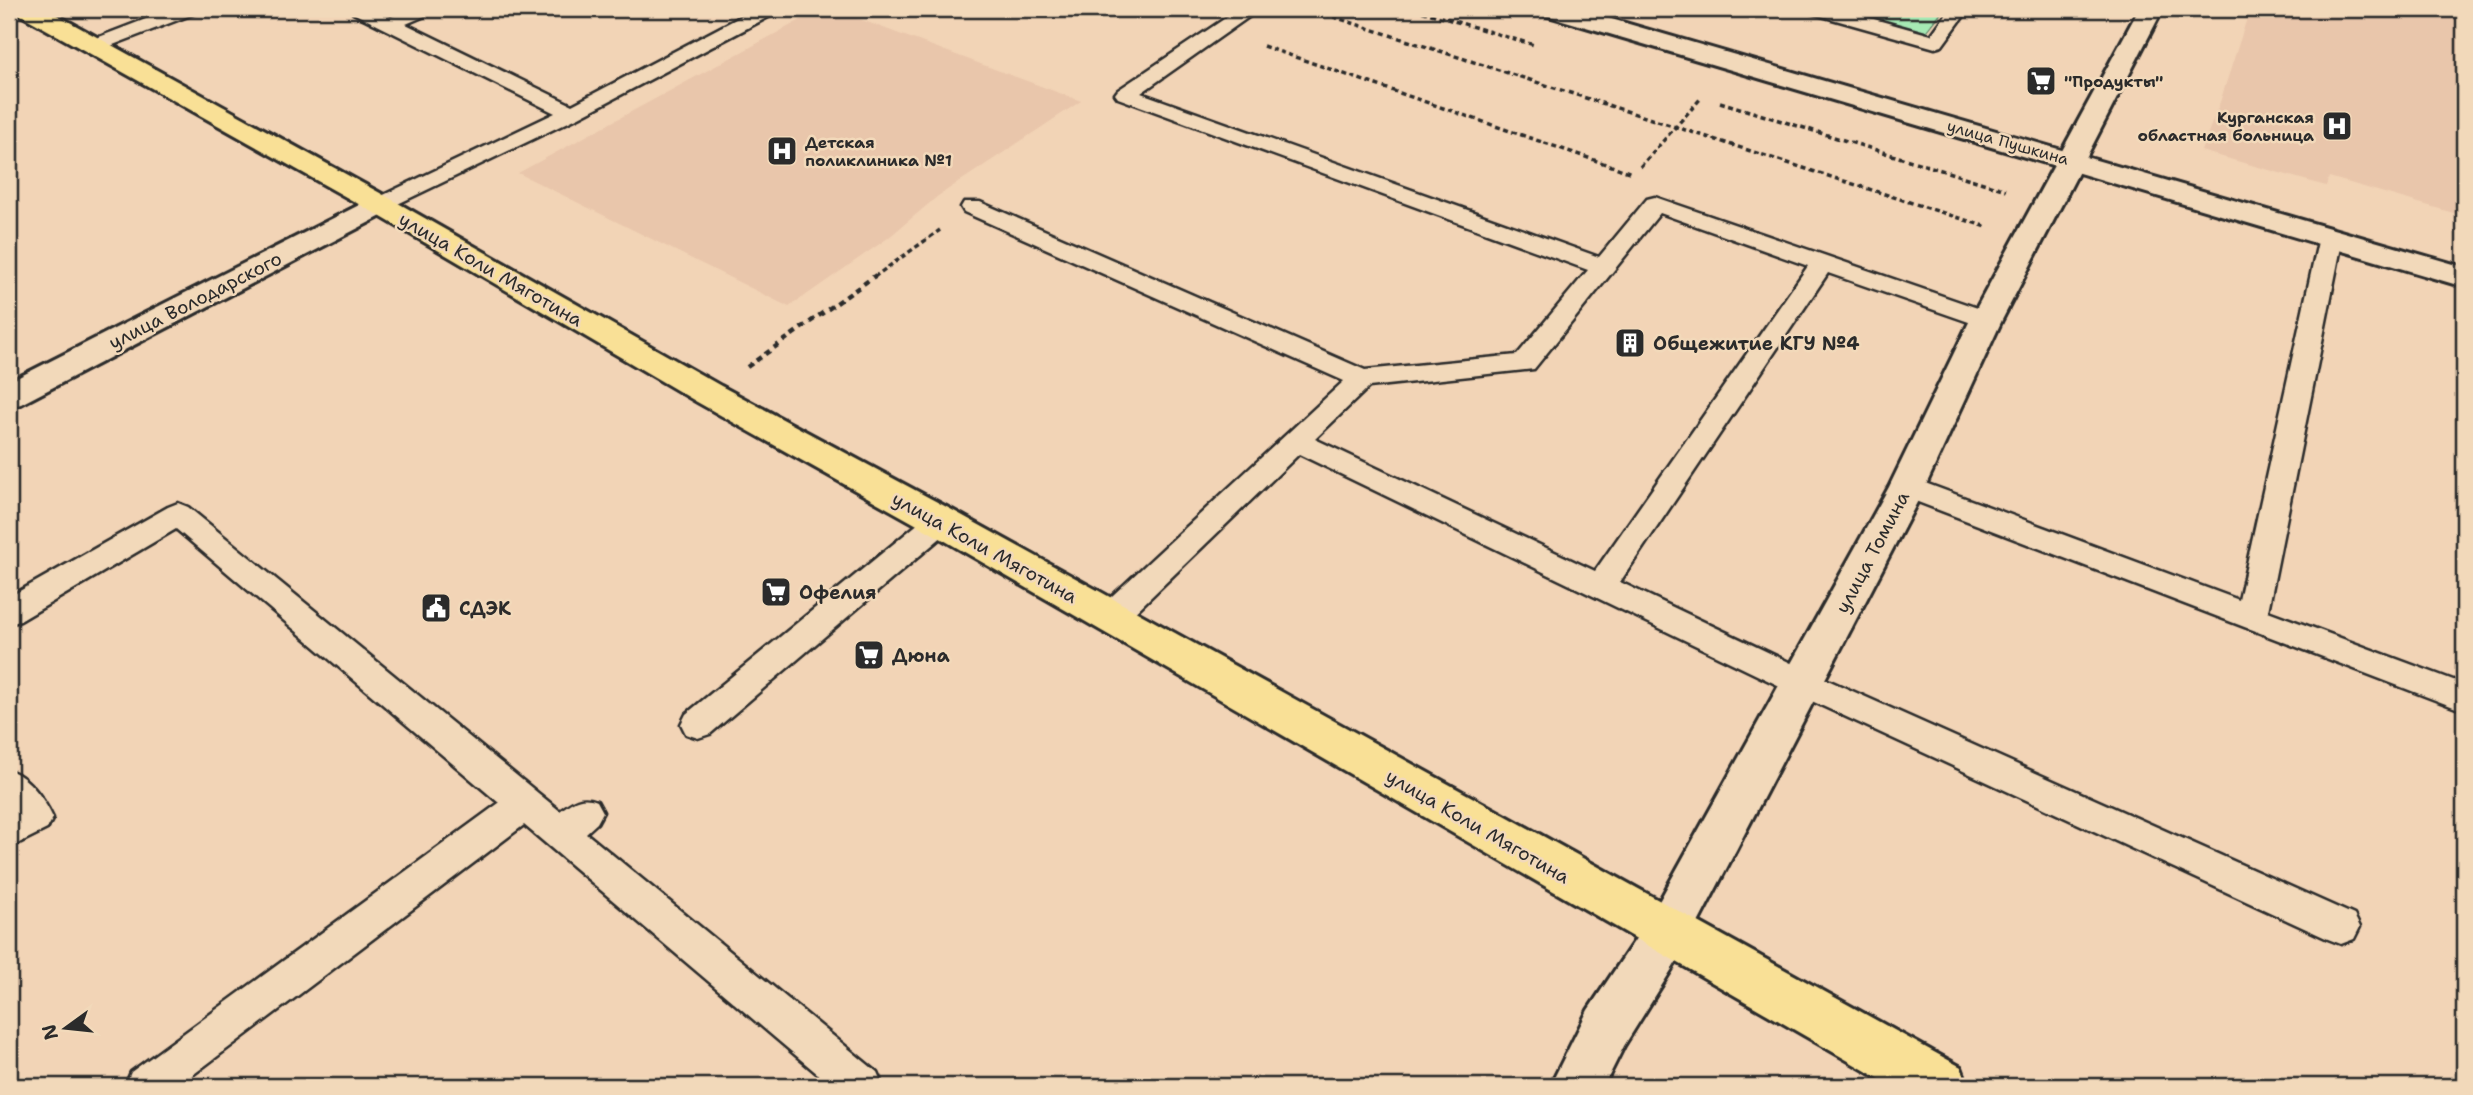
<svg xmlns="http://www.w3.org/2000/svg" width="2473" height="1095" viewBox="0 0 2473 1095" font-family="'Shantell Sans',sans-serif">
<rect width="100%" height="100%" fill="#f2d4b6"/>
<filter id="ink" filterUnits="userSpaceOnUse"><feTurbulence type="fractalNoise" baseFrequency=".0143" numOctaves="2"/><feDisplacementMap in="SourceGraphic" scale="14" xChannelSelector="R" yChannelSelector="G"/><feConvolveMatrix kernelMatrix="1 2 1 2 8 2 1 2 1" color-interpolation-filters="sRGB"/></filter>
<g filter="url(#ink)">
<!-- built -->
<g fill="#e9c6ab">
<path d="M 821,9 L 832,9 L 1081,101 L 938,196 L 888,238 L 789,307 L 518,173 Z"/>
<path d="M 2250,9 L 2464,9 L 2464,216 L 2329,177 L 2326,186 L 2201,151 L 2220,102 Z"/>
</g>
<!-- green -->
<path fill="#a6e9b4" stroke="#688a70" stroke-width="2" d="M 1839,9 L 1944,9 L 1925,33 Z"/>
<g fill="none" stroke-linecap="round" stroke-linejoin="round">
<!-- lane casing -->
<g stroke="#2b2b2b" stroke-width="5">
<g id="lane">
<path d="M 172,9 L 198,9 L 196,13 L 100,50 L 86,50 L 83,46 L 86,42 Z"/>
<path d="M 351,9 L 374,9 L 391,17 L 410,9 L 434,9 L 432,13 L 406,24 L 572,105 L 755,9 L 778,9 L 776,13 L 579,117 L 381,212 L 373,210 L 370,205 L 373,200 L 555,113 L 353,13 Z"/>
<path d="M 1239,9 L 1260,9 L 1141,93 L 1599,257 L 1647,199 L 1655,197 L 1995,314 L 1999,320 L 1995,326 L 1986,328 L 1828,273 L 1620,582 L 1812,673 L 2354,915 L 2360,927 L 2354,939 L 2341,944 L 2328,939 L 1790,691 L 1299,454 L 1121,626 L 1110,629 L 1099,626 L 1094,617 L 1099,608 L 1344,381 L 964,212 L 961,207 L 964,202 L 980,202 L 1365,370 L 1517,355 L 1588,270 L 1118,98 L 1115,94 L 1118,90 ZM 1660,213 L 1808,266 L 1595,571 L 1315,439 L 1369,387 L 1534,369 Z"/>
<path d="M 1809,9 L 1838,9 L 1931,35 L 1950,9 L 1969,9 L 1942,46 L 1935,48 L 1811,13 Z"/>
<path d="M 2331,230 L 2339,232 L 2343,237 L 2268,611 L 2464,684 L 2464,711 L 1897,494 L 1893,487 L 1897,480 L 1907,477 L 1917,480 L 2239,600 L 2319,237 L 2323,232 Z"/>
<path d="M 178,503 L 188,507 L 560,811 C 573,801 581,795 597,801 L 603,812 L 597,823 L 586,833 L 877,1072 L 883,1086 L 832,1086 L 524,825 L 178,1086 L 125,1086 L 131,1072 L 499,803 L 176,529 L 20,621 L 9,624 L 9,597 L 168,507 Z"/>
<path d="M 941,510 L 951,513 L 956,521 L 951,529 L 710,734 L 698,738 L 686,734 L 681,724 L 686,714 L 931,513 Z"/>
<path d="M 9,770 C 29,777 44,799 53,818 L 47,829 L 9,848 Z"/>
</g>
</g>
<!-- street casing -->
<g stroke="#2b2b2b" stroke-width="6">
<g id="street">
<path d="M 1539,9 L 1577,9 L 2464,267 L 2464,287 L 1542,14 Z"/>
<path d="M 1668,909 L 1685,916 L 1692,932 L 1685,948 L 1624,1046 L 1604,1086 L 1550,1086 L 1588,1010 L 1651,916 Z"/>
</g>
</g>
<!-- secondary casing -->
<g stroke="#2b2b2b" stroke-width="6">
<g id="secondary">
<path d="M 2139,9 L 2163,9 L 2002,320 L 1925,487 L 1685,948 L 1668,955 L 1651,948 L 1644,932 L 1651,916 L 1889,487 L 1970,320 Z"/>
<path d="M 381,196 L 391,199 L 396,205 L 391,211 L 21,404 L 9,407 L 9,382 L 371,199 Z"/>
</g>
</g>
<!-- primary casing -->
<g stroke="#2b2b2b" stroke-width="6">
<path id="primary" d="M 16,9 L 46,9 L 391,199 L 721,386 L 954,511 L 1961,1067 L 1968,1086 L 1892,1086 L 928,531 L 697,402 L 371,211 L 19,14 Z"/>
</g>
<!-- path-far1 -->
<g stroke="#2b2b2b" stroke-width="3.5" stroke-dasharray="5 3.5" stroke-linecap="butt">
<path d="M 1309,9 L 1987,227"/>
<path d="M 1414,9 L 1534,45"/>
<path d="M 1263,46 L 1632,173"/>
<path d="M 1720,102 L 2006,190"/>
<path d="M 1640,167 L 1702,97"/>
<path d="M 874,277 L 940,230"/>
</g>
<!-- path -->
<path stroke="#2b2b2b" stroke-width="4.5" stroke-dasharray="6 5" stroke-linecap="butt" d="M 747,367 L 876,275"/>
<!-- lane -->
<use href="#lane" fill="#f2d9ba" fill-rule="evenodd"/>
<!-- street -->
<use href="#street" fill="#f2d9ba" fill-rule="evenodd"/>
<!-- secondary -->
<use href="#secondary" fill="#f2d9ba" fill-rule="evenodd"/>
<!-- primary -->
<use href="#primary" fill="#f9e096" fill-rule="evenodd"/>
</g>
</g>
<!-- icons -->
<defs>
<g id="supermarket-square" transform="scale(1.575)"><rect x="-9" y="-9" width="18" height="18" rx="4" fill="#2b2b2b" stroke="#f2d9ba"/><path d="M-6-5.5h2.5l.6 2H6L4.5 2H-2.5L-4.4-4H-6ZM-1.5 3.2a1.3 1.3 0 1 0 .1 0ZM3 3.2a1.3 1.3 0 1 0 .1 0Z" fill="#fff"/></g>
<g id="hospital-square" transform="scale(1.575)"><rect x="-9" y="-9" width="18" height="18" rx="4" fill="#2b2b2b" stroke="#f2d9ba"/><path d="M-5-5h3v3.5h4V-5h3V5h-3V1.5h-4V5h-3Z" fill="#fff"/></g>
<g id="building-square" transform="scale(1.575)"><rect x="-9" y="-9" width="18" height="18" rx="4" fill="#2b2b2b" stroke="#f2d9ba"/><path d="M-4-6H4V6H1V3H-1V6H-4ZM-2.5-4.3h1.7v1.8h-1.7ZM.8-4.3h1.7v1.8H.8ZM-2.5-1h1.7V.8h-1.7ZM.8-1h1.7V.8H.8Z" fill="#fff"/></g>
<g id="civic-square" transform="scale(1.575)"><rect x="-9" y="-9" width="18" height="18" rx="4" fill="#2b2b2b" stroke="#f2d9ba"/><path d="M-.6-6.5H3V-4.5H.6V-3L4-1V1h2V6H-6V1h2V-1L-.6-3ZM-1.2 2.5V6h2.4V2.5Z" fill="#fff"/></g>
</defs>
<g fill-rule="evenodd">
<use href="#supermarket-square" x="2041" y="81"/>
<use href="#hospital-square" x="2337" y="126"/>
<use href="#hospital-square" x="782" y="151"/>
<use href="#building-square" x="1630" y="343"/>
<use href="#supermarket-square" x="776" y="592"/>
<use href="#civic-square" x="436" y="608"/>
<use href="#supermarket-square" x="869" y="655"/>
</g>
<g text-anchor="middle" stroke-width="5" stroke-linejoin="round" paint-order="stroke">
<!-- far-poi labels -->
<g font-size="16" font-weight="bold" fill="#2b2b2b" stroke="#f2d9ba" text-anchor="start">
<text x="2064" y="87">"Продукты"</text>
<text x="2314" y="123" text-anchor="end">Курганская<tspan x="2314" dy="18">областная больница</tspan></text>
<text x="805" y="148">Детская<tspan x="805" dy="18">поликлиника №1</tspan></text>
</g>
<!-- far-street labels -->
<g font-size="16" fill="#2b2b2b" stroke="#f2d9ba">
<text transform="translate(2008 142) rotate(16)" y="6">улица Пушкина</text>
</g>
<!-- street labels -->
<g font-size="19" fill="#2b2b2b" stroke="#f2d9ba">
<text transform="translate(491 269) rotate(30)" y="7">улица Коли Мяготина</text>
<text transform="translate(195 300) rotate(-27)" y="7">улица Володарского</text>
<text transform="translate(985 547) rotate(29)" y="7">улица Коли Мяготина</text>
<text transform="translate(1872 552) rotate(-62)" y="7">улица Томина</text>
<text transform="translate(1478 826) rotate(30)" y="7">улица Коли Мяготина</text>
</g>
<!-- poi labels -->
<g font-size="19" font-weight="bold" fill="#2b2b2b" stroke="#f2d9ba" text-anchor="start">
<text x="1653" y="350">Общежитие КГУ №4</text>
<text x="799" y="599">Офелия</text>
<text x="459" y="615">СДЭК</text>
<text x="892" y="662">Дюна</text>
</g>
</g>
<!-- margin -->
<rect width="2473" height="1095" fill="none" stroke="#f2d9ba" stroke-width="35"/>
<rect x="18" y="18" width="2438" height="1060" fill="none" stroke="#2b2b2b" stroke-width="2.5" filter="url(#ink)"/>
<!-- north arrow -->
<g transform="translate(66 1028) rotate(255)" stroke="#f2d9ba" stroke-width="5" paint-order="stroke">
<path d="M0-5L12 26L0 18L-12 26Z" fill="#2b2b2b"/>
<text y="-10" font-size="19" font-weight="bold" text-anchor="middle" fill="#2b2b2b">N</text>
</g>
</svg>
